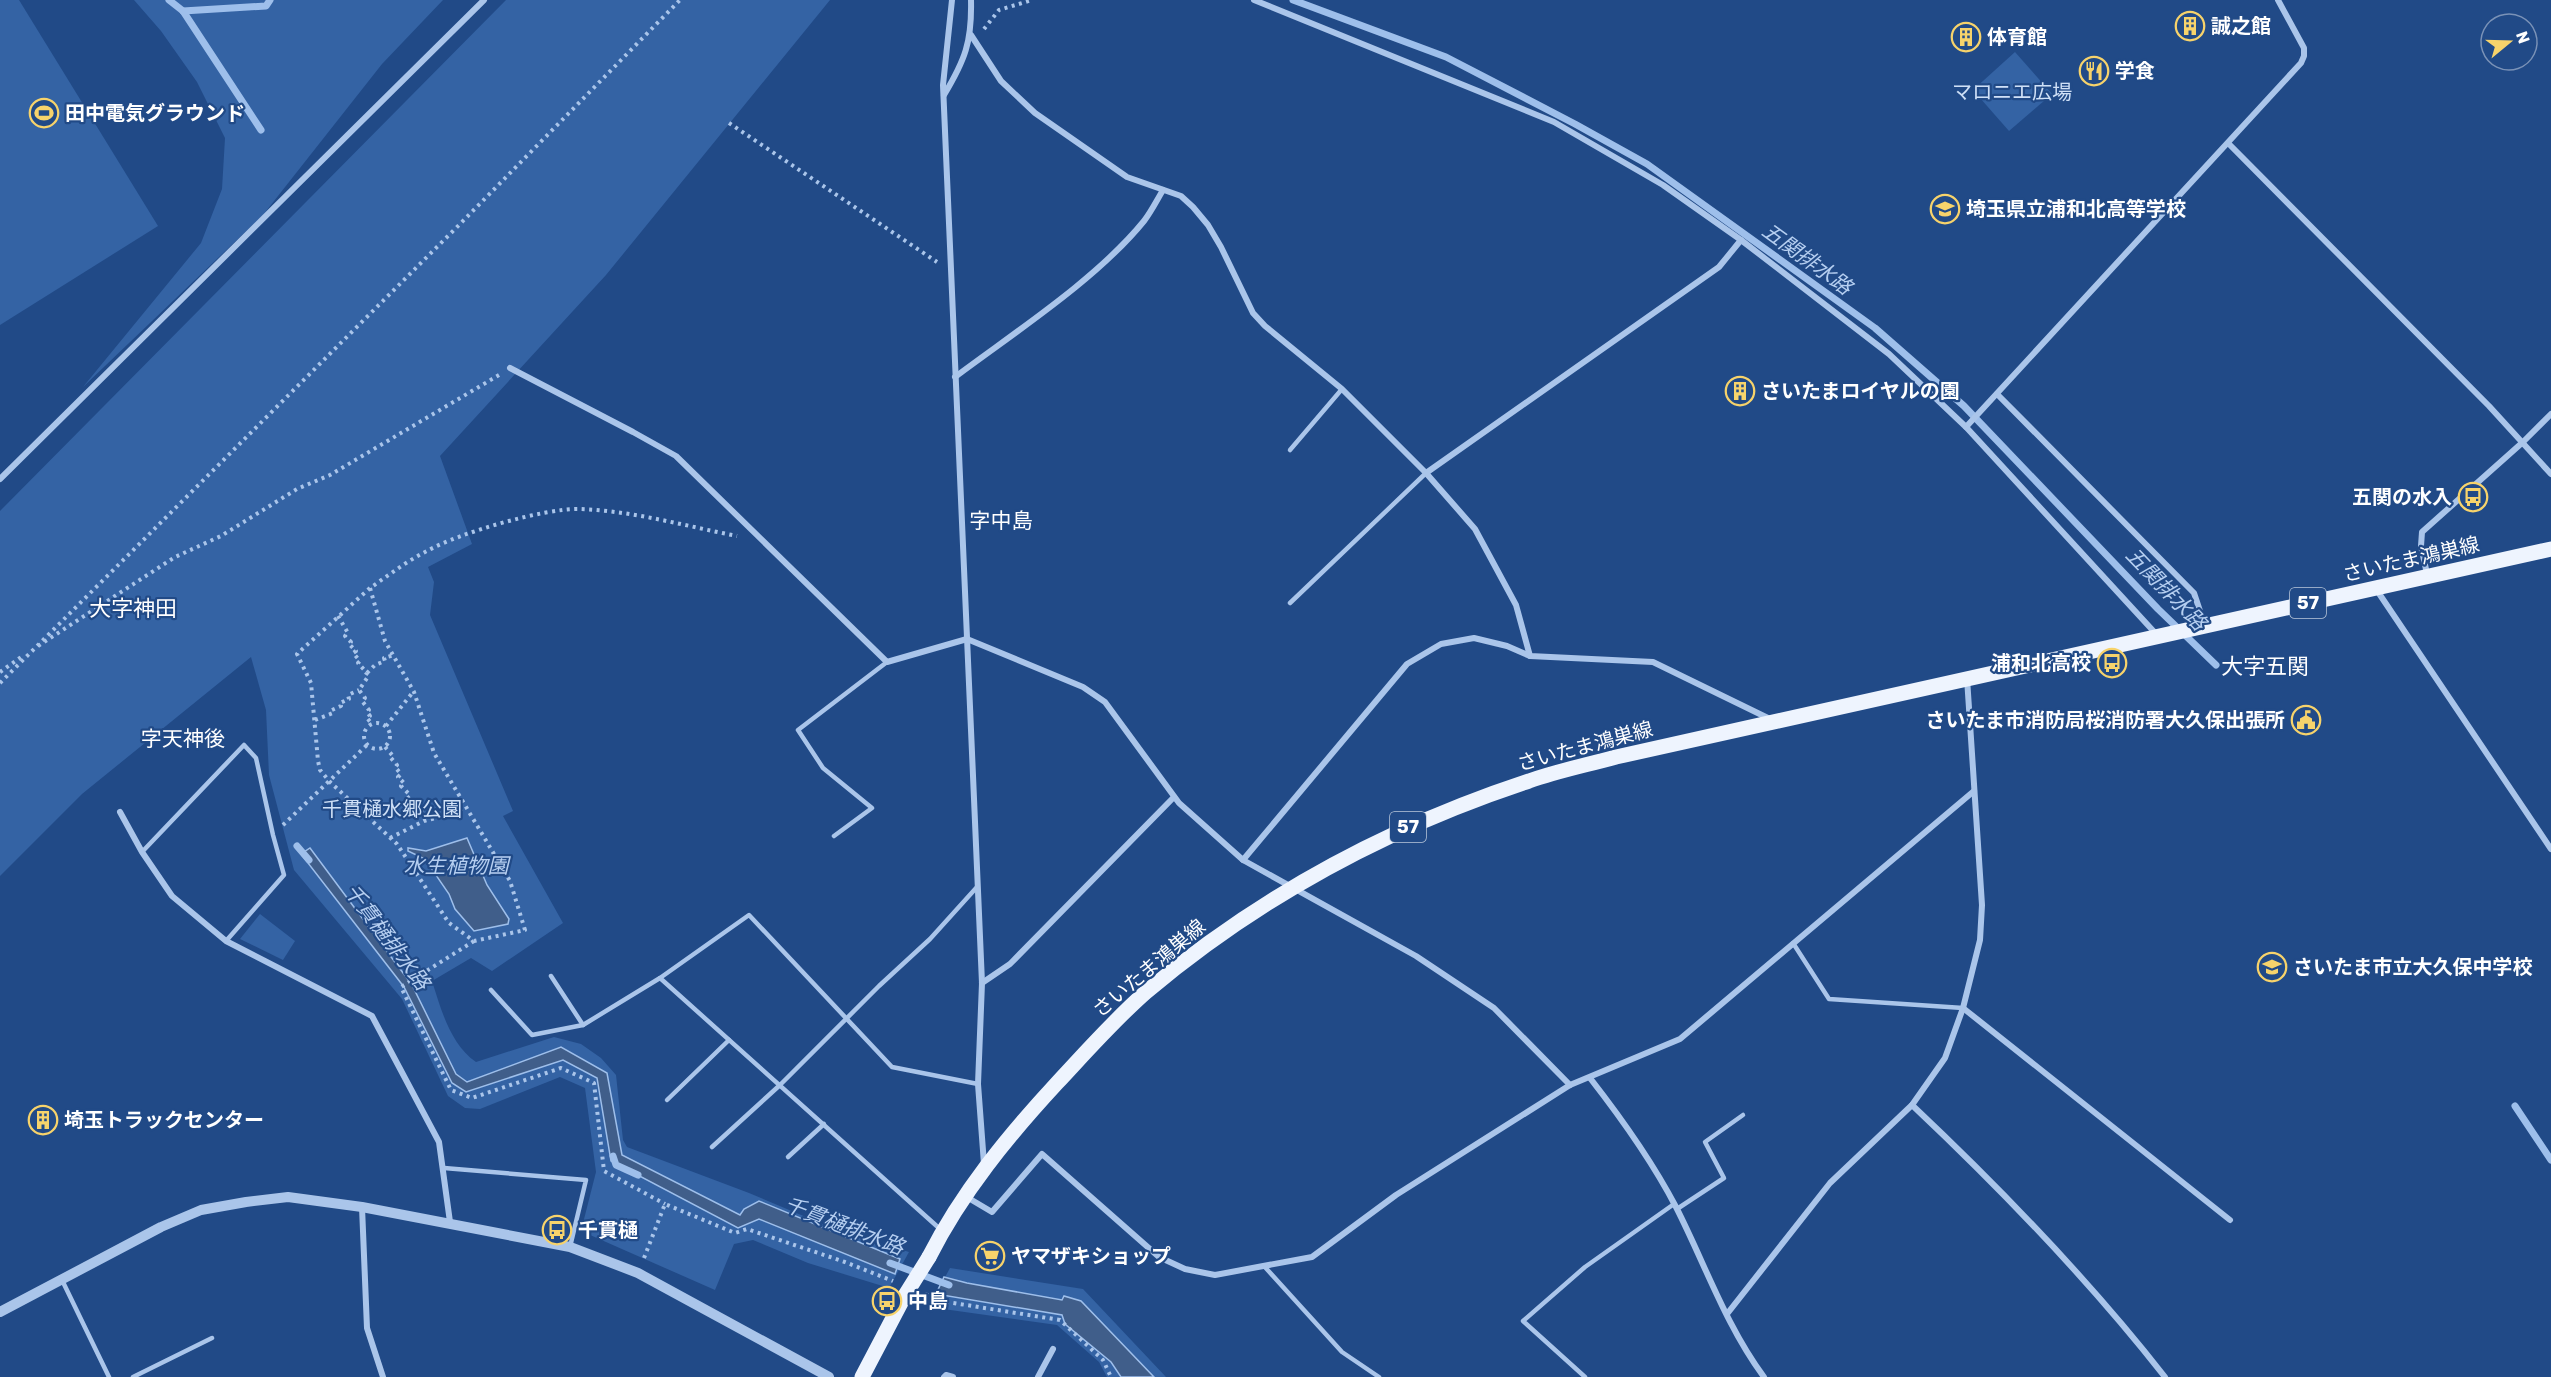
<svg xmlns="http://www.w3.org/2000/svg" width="2551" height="1377" viewBox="0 0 2551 1377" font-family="Rubik,'Noto Sans JP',sans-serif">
<rect width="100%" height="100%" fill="#214a87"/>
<!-- green -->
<g fill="#3463a4">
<path d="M 0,0 L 19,0 L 158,226 L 0,325 Z"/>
<path d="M 134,0 L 443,0 L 382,64 L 263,215 L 83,387 L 201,243 L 222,189 L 225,138 L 197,82 L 161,31 Z"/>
<path d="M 506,0 L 830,0 L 606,275 L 440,456 L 472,544 L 428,567 L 434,582 L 430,615 L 513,811 L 503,816 L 563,923 L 492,971 L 471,958 L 432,981 C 441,1009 450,1044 476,1062 L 554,1037 L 581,1044 L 601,1058 L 616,1075 L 623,1140 L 627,1147 L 749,1193 L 839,1231 L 909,1252 L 889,1288 L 808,1263 L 753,1240 L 734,1244 L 715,1290 L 581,1231 L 596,1172 L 585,1088 L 560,1077 L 480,1109 L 465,1108 L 448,1096 L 402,999 L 294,870 L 269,775 L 266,710 L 251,657 L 82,794 L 0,876 L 0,511 Z"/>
<path d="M 2015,52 L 2052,94 L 2009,131 L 1973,90 Z"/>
<path d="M 260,914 L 295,941 L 283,960 L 240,939 Z"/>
<path d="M 950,1268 L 1083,1289 L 1166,1377 L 1107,1377 L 1099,1362 L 1057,1325 L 929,1307 Z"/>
</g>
<!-- water -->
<g fill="#405e8a" stroke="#9ebfeb" stroke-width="1.5">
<path d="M 467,838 L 487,885 L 509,919 L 508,924 L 474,931 L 455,909 L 449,894 L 425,859 L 408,851 L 408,848 L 426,851 Z"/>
<path d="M 310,848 L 412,985 L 456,1074 L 467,1082 L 561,1047 L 607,1073 L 622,1155 L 740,1215 L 744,1209 L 759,1201 L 900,1259 L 895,1274 L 759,1219 L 738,1228 L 611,1161 L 597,1078 L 563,1060 L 466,1092 L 452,1083 L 404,987 L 301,854 Z"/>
<path d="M 944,1277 L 967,1283 L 1062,1300 L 1064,1296 L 1081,1301 L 1154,1377 L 1121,1377 L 1111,1362 L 1065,1324 L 1062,1315 L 936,1294 Z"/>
</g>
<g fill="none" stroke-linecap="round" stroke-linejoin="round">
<!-- stream -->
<g stroke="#9ebfeb" stroke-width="7">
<path d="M 169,0 L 183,11 L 261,130"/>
<path d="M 1293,0 L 1446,57 L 1575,124 L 1647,164 L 1875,328 L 1964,406 L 2158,609 L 2216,665"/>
<path d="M 183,11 L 266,6 L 270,0"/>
<path d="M 297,846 L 309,860"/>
<path d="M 2515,1106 L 2551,1160"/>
<path d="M 613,1156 L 616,1165 L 638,1175"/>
<path d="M 890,1263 L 949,1285"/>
</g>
<!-- path -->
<g stroke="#aac5ea" stroke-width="4" stroke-dasharray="3 4.5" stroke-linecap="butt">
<path d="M 984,29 L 999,10 L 1032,0"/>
<path d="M 729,123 L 937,262"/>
<path d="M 370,588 L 297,654 L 311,683 L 318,761 L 320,770 L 330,782 L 397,844 L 449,923 L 474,941 L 525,930 L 510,881 L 434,753 L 414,692 L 385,641 L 370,588 C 389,575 407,561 427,551 C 459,533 544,508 580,509 C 634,511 685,526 737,536"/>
<path d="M 338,616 L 348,633 L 345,636 L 351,642 L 349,644 L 356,651 L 353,653 L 360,661 L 358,663 L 367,673 L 365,676 L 367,678 L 359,690 L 365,698 L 362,701 L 369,710 L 367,712 L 370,716 L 367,718 L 372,724"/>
<path d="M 38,646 L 175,557 L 221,536 L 297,489 L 330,475 L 499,375"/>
<path d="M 0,672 L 24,655"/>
<path d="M 367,673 L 375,665 L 385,661 L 384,658 L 394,655"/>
<path d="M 0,683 L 459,225 L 680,0"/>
<path d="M 315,720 L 333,713 L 332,710 L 341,706 L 340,703 L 349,699 L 348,695 L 359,690"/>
<circle cx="377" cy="736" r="13"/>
<path d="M 386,726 L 413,692"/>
<path d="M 385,747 L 393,756 L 391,758 L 397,765 L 395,767 L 401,774 L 398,777 L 404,783 L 401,786 L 408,793 L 406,795 L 413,803 L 416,801 L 429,819"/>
<path d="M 283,825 L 367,745"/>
<path d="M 390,838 L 424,821 L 455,813 L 465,807"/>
<path d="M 474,941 L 401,987 L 451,1090 L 472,1098 L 561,1068 L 594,1083 L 604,1171 L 665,1204"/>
<path d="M 644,1258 L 665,1204 L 735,1233 L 747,1229 L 845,1262 L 893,1281"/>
<path d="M 925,1294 L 941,1301 L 1060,1320 L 1103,1360 L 1111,1377"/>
</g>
<!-- service -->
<g stroke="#aac5ea" stroke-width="4.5">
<path d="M 1290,450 L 1342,389"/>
<path d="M 1290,603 L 1426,473"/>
<path d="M 834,836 L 872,808 L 823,768 L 798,730 L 887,662"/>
<path d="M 142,852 L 244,745 L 256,758 L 273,835 L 284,875 L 226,941"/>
<path d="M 1793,943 L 1829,999 L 1963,1008"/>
<path d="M 551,976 L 583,1025"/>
<path d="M 491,990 L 532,1035 L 583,1025 L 660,978"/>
<path d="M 667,1100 L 729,1040"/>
<path d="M 712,1147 L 780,1085 L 879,986 L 930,939 L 977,887"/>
<path d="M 788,1157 L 824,1124"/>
<path d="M 444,1168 L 586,1180 L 570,1247"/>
<path d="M 1677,1209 L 1724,1178 L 1705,1142 L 1743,1115"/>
<path d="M 940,1229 L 660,978 L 749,915 L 892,1067 L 978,1084"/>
<path d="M 1264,1266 L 1342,1352 L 1379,1377"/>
<path d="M 62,1280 L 109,1377"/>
<path d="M 133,1377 L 212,1338"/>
<path d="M 1585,1377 L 1523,1321 L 1585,1267 L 1674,1204"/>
</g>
<!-- minor -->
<g stroke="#aac5ea" stroke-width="6">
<path d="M 952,0 L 943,85 L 982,983 L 978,1084 L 984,1164"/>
<path d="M 1254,0 L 1554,122 L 1663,185 L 1741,240 L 1889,354 L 1966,427 L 2157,635"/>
<path d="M 971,35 L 1001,81 L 1035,113 L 1127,177 L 1181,196 L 1193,207 L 1208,225 L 1221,247 L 1253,313 L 1265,326 L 1342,389 L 1426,473 L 1475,529 L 1516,605 L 1530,656"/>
<path d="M 944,95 C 965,60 972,42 971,0"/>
<path d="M 2229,144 L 2489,406 L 2551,474"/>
<path d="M 510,368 L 633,432 L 676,456 L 887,662 L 967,639 L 1083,687 L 1105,702 L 1179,803 L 1243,860 L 1416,956 L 1494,1008 L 1570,1085"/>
<path d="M 955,377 C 1015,332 1097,279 1144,221 C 1151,212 1157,200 1163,190"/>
<path d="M 1997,394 L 2194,593 L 2205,626"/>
<path d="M 1966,427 L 2301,63 L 2304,56 L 2304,48 L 2278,0"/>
<path d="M 1426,473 L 1719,267 L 1741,240"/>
<path d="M 0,479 L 484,0"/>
<path d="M 2427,574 L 2421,546 L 2422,532 L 2523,442 L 2551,414"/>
<path d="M 2376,589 L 2551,849"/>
<path d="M 120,812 L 142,852 L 172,896 L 226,941 L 372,1016 L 439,1142 L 450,1222"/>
<path d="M 1243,860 L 1407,664 L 1441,644 L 1474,638 L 1507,646 L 1530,656 L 1653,662 L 1770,719"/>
<path d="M 982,983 L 1010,964 L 1174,797"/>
<path d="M 1963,1008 L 2230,1220"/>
<path d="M 1590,1078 C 1622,1119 1652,1161 1676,1207 C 1705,1264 1726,1326 1764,1377"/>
<path d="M 1912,1105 C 2001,1189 2089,1280 2165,1377"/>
<path d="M 965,1196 L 992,1212 L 1042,1154 L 1159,1257 L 1185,1269 L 1215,1275 L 1312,1257 L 1396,1195 L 1570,1085 L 1680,1039 L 1974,791"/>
<path d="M 362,1207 L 367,1328 L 383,1377"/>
<path d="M 1727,1314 L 1830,1183 L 1912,1105 L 1945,1058 L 1963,1008 L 1980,940 L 1982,905 L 1967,678"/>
<path d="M 944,1377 L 946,1375 L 953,1377"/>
<path d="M 1038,1377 L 1053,1349"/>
</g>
<!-- tertiary -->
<path stroke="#aac5ea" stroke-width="10" d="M 0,1312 L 161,1227 L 201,1210 L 246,1202 L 288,1197 L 362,1207 L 570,1247 L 638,1273 L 829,1377"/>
<!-- primary -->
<g stroke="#eef4fe" stroke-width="15">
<path d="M 929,1257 C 962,1192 1008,1136 1057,1083 C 1086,1052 1114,1020 1146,992 C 1259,897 1389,827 1529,781 C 1557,771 1587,765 1616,757 L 2551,549"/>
<path d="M 862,1377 L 904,1297"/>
</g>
<!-- primary-bridge -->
<path stroke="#eef4fe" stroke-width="15" d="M 904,1297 L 929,1257"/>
</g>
<!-- icons -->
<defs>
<g id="building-ring" transform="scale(1.5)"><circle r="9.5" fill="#214a87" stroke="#f7d36b" stroke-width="1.5"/><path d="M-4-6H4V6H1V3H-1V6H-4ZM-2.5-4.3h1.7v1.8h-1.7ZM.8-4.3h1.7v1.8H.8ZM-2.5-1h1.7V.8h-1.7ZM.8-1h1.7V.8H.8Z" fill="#f7d36b"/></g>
<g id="restaurant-ring" transform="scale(1.5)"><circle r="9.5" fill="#214a87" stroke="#f7d36b" stroke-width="1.5"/><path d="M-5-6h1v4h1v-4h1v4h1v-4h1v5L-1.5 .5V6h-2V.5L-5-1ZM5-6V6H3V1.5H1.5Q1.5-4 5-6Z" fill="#f7d36b"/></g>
<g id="stadium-ring" transform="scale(1.5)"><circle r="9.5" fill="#214a87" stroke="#f7d36b" stroke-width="1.5"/><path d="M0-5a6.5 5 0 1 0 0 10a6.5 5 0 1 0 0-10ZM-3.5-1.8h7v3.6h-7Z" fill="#f7d36b"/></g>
<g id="school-ring" transform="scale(1.5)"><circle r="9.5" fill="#214a87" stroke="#f7d36b" stroke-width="1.5"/><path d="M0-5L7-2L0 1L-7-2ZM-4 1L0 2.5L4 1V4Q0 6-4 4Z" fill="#f7d36b"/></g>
<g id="bus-ring" transform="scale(1.5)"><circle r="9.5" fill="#214a87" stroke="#f7d36b" stroke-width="1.5"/><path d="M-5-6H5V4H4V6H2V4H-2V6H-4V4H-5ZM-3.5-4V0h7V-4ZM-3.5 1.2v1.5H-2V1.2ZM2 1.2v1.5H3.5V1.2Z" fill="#f7d36b"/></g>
<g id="civic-ring" transform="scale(1.5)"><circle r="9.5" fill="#214a87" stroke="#f7d36b" stroke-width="1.5"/><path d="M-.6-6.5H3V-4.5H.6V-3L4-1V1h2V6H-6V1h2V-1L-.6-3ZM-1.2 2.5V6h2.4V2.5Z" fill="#f7d36b"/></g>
<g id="supermarket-ring" transform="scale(1.5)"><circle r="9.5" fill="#214a87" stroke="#f7d36b" stroke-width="1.5"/><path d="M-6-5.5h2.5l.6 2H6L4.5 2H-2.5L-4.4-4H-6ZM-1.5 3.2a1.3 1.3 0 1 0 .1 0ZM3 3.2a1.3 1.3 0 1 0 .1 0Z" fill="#f7d36b"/></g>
</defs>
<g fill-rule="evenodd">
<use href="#building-ring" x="2190" y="26"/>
<use href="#building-ring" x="1966" y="37"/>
<use href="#restaurant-ring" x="2094" y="71"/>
<use href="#stadium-ring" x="44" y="113"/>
<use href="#school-ring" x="1945" y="209"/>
<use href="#building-ring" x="1740" y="391"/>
<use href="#bus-ring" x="2473" y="497"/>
<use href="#bus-ring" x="2112" y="663"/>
<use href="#civic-ring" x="2306" y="720"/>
<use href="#school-ring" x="2272" y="967"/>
<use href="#building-ring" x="43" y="1120"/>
<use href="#bus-ring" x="557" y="1230"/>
<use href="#supermarket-ring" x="990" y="1256"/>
<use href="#bus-ring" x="887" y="1301"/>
</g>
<g text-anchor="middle" stroke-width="4.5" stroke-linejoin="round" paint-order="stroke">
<!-- shield labels -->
<g fill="#214a87" stroke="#bcc9db" stroke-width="1.5">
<rect x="2290" y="588" width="36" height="30" rx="4.5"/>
<rect x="1390" y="812" width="36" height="30" rx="4.5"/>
</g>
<g font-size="18" font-weight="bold" fill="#fff">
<text x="2308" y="609">57</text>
<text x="1408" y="833">57</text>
</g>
<!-- poi labels -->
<g font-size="20" font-weight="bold" fill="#fff" stroke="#214a87" text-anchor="start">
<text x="2211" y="33">誠之館</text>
<text x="1987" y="44">体育館</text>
<text x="2115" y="78">学食</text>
<text x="65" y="120">田中電気グラウンド</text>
<text x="1966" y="216">埼玉県立浦和北高等学校</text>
<text x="1761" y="398">さいたまロイヤルの園</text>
<text x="2452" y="504" text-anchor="end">五関の水入</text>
<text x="2091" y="670" text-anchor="end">浦和北高校</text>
<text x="2285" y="727" text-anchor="end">さいたま市消防局桜消防署大久保出張所</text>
<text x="2293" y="974">さいたま市立大久保中学校</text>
<text x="64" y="1127">埼玉トラックセンター</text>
<text x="578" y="1237">千貫樋</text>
<text x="1011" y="1263">ヤマザキショップ</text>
<text x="908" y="1308">中島</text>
</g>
<!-- park labels -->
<g font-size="20" fill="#cfe0f7" stroke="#214a87">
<text x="2012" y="99">マロニエ広場</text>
<text x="392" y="816">千貫樋水郷公園</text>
</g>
<!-- street labels -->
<g font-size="20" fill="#fff" stroke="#214a87">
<text transform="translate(2411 559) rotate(-13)" y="7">さいたま鴻巣線</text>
<text transform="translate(1585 746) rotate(-15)" y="7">さいたま鴻巣線</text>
<text transform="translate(1149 968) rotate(-40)" y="7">さいたま鴻巣線</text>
</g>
<!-- water labels -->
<g font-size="21" font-style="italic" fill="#b6cff1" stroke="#214a87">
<text transform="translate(1807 259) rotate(36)" y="7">五関排水路</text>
<text transform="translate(2166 589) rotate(46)" y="7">五関排水路</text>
<text x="456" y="873">水生植物園</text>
<text transform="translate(387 937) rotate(53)" y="7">千貫樋排水路</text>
<text transform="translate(844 1226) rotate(21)" y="7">千貫樋排水路</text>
</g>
<!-- neighbourhood labels -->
<g font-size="21" fill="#fff" stroke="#214a87">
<text x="1001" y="528">字中島</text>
<text x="183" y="746">字天神後</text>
</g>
<!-- quarter labels -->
<g font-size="22" fill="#fff" stroke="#214a87">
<text x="133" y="616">大字神田</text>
<text x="2265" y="674">大字五関</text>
</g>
</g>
<!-- north arrow -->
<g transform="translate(2509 42) rotate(71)"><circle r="28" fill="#214a87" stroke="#7a92b7" stroke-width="1.5"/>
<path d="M0-4.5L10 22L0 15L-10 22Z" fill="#f7d36b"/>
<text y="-9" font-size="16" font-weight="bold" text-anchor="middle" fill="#ffffff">N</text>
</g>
</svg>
